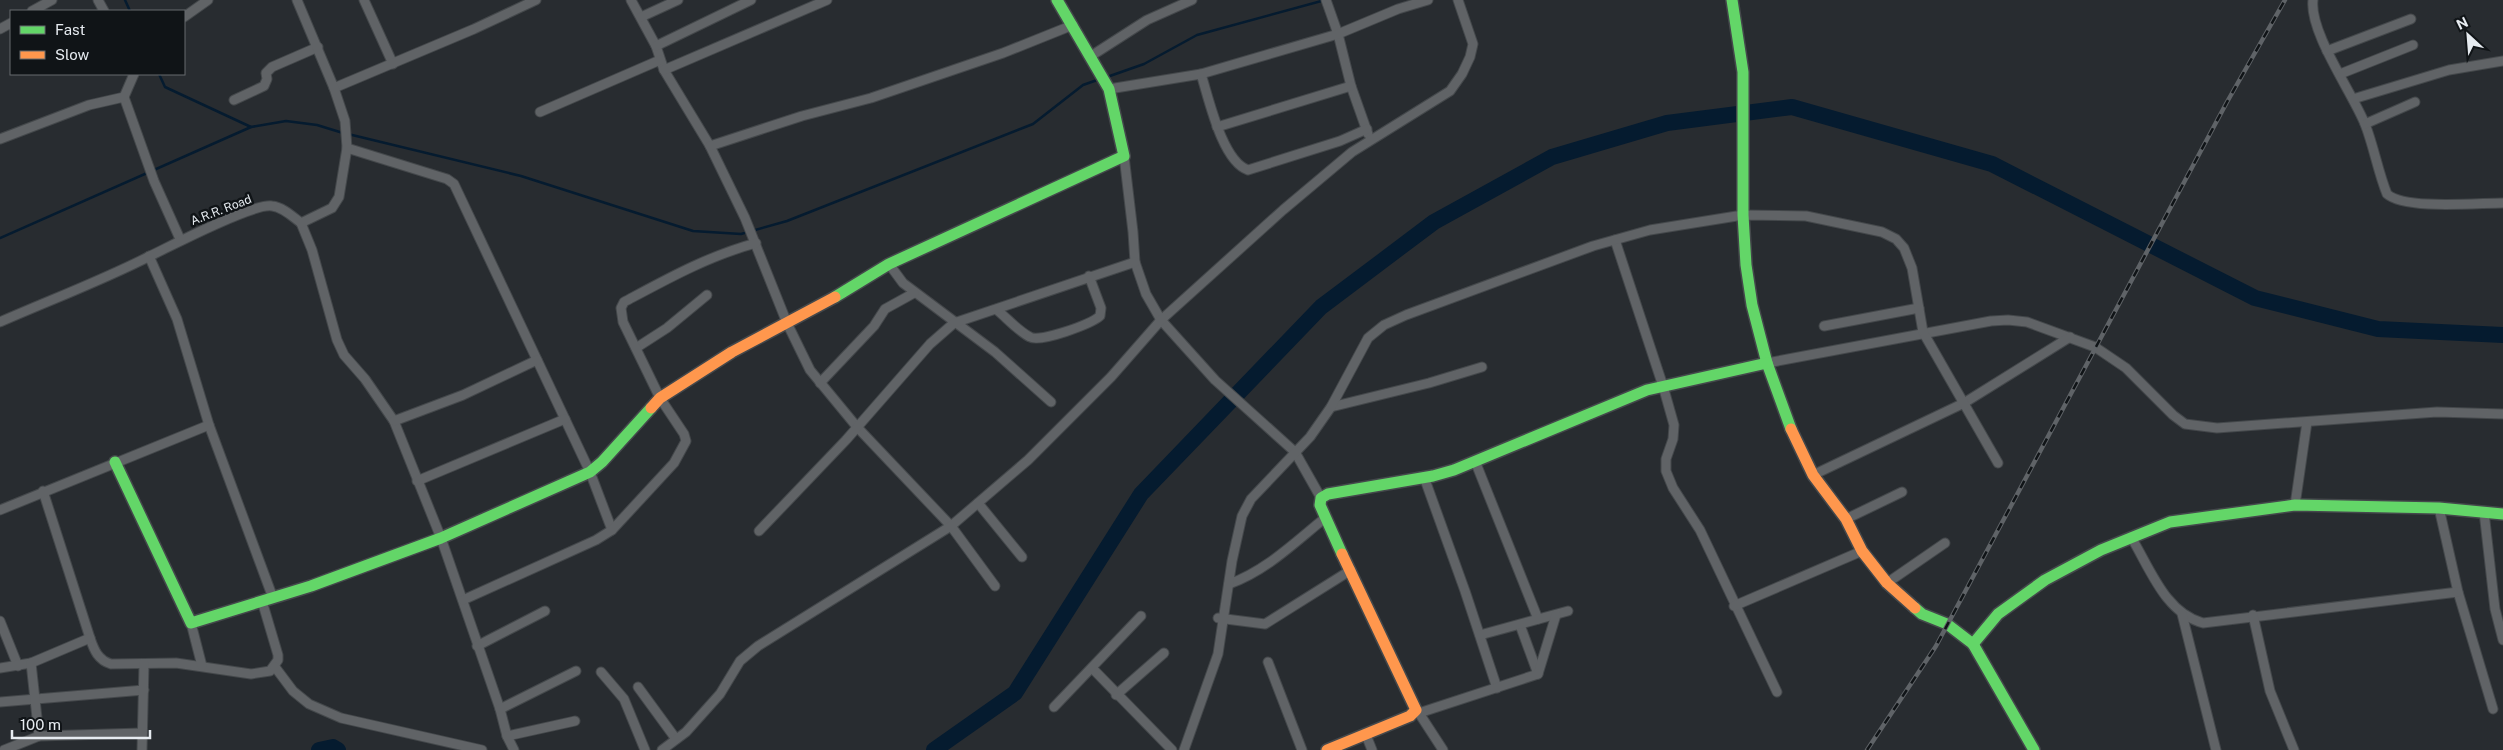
<svg xmlns="http://www.w3.org/2000/svg" width="2503" height="750" viewBox="0 0 2503 750" font-family="'Public Sans',sans-serif">
<rect width="100%" height="100%" fill="#282c30"/>
<g fill="none" stroke-linecap="round" stroke-linejoin="round">
<!-- stream -->
<g stroke="#051b2f" stroke-width="2.5">
<path d="M 125,0 L 130,11"/>
<path d="M 159,74 L 165,87 L 251,127"/>
<path d="M 1107,77 L 1144,64 L 1197,35 L 1325,0"/>
<path d="M 348,134 L 521,176 L 693,231 L 741,234 L 787,221 L 1033,124 L 1083,85 L 1100,79"/>
<path d="M 0,238 L 251,127 L 286,121 L 317,125 L 343,133"/>
</g>
<!-- river -->
<g stroke="#051b2f" stroke-width="16">
<path d="M 319,750 L 333,747 L 338,750"/>
<path d="M 934,750 L 1015,693 L 1141,494 L 1321,307 L 1434,222 L 1552,157 L 1667,123 L 1792,107 L 1992,164 L 2255,298 L 2378,329 L 2503,335"/>
</g>
<!-- street casing -->
<g stroke="#44484b" stroke-width="11">
<g id="street">
<path d="M 98,0 L 104,11"/>
<path d="M 364,0 L 393,64"/>
<path d="M 631,0 L 656,46 L 664,70 L 710,146 L 745,218 L 787,323 L 810,370 L 857,427 L 951,526 L 995,586"/>
<path d="M 1326,0 L 1338,34 L 1351,86 L 1368,134"/>
<path d="M 2313,0 C 2309,32 2352,92 2365,124 C 2374,147 2378,172 2387,194 C 2405,210 2477,203 2503,203"/>
<path d="M 32,11 L 52,0"/>
<path d="M 184,17 L 208,0"/>
<path d="M 641,17 L 678,0"/>
<path d="M 0,29 L 11,23"/>
<path d="M 656,46 L 751,0"/>
<path d="M 2327,51 L 2411,19"/>
<path d="M 1091,56 L 1147,20 L 1192,0"/>
<path d="M 664,70 L 827,0"/>
<path d="M 1201,74 C 1209,99 1222,161 1248,170 L 1340,141 L 1367,129"/>
<path d="M 2340,74 L 2413,45"/>
<path d="M 334,88 L 474,29 L 536,0"/>
<path d="M 1109,89 L 1201,74 L 1338,34 L 1398,9 L 1428,0"/>
<path d="M 124,97 L 154,181 L 180,239"/>
<path d="M 2353,99 L 2449,70 L 2503,61"/>
<path d="M 234,100 L 264,86 L 267,79 L 266,73 L 272,67 L 318,47"/>
<path d="M 540,112 L 660,60"/>
<path d="M 2365,124 L 2415,102"/>
<path d="M 1217,127 L 1351,86"/>
<path d="M 0,139 L 89,105 L 124,97 L 134,74"/>
<path d="M 710,146 L 802,116 L 871,98 L 1003,53 L 1073,25"/>
<path d="M 347,148 L 447,179 L 454,184 L 590,472 L 612,530"/>
<path d="M 1124,156 L 1133,232 L 1135,262 L 1146,294 L 1161,320 L 1215,380 L 1295,452 L 1321,498"/>
<path d="M 301,223 L 312,250 L 337,340 L 344,355 L 365,379 L 394,421 L 441,538 L 500,709 L 507,736 L 514,750"/>
<path d="M 1615,240 L 1663,386 L 1674,425 L 1673,439 L 1666,459 L 1666,471 L 1673,488 L 1700,530 L 1777,692"/>
<path d="M 149,256 L 177,319 L 209,425 L 273,598"/>
<path d="M 889,264 L 903,283 L 995,352 L 1051,402"/>
<path d="M 997,310 C 1007,318 1018,331 1030,337 C 1040,343 1091,324 1100,316 L 1101,308 L 1089,276"/>
<path d="M 0,322 C 50,300 101,281 150,256 C 171,246 252,203 272,206 C 283,207 293,217 301,223 L 332,208 L 339,197 L 347,148 L 345,121 L 334,88 L 297,0"/>
<path d="M 1824,326 L 1919,308"/>
<path d="M 636,348 L 667,328 L 707,295"/>
<path d="M 1767,363 L 1991,321 L 2008,320 L 2027,322 L 2095,347 L 2126,368 L 2173,415 L 2185,424 L 2217,428 L 2437,412 L 2503,414"/>
<path d="M 820,383 L 874,326 L 885,309 L 914,293"/>
<path d="M 1331,407 L 1429,383 L 1482,367"/>
<path d="M 394,421 L 463,395 L 537,360"/>
<path d="M 1475,461 L 1538,619"/>
<path d="M 1813,475 L 1964,403 L 2070,337"/>
<path d="M 1424,477 L 1465,591 L 1497,688"/>
<path d="M 417,481 L 565,419"/>
<path d="M 43,491 L 90,638 C 94,650 98,660 111,664 L 176,663 L 251,674 L 270,671 L 278,660 L 278,655 L 262,601"/>
<path d="M 978,503 L 1022,557"/>
<path d="M 2295,505 L 2307,422"/>
<path d="M 2439,508 L 2458,592 L 2493,709"/>
<path d="M 0,510 L 209,425"/>
<path d="M 2484,512 L 2495,609 L 2503,640"/>
<path d="M 1846,519 L 1902,492"/>
<path d="M 759,531 L 846,440 L 930,344 L 954,323 L 1135,262"/>
<path d="M 2131,537 C 2150,568 2165,613 2203,623 L 2458,592"/>
<path d="M 1887,583 L 1945,543"/>
<path d="M 1229,584 C 1266,571 1295,542 1325,518"/>
<path d="M 463,600 L 596,540 L 612,530 L 625,516 L 674,463 L 686,441 L 684,434 L 660,398 L 623,322 L 621,308 L 624,302 C 667,279 708,256 756,243"/>
<path d="M 1734,606 L 1862,551"/>
<path d="M 2182,614 L 2216,750"/>
<path d="M 2253,615 L 2270,691 L 2294,750"/>
<path d="M 1218,618 L 1265,624 L 1351,570"/>
<path d="M 0,621 L 18,666"/>
<path d="M 191,623 L 202,666"/>
<path d="M 1520,625 L 1538,674"/>
<path d="M 1480,635 L 1568,611"/>
<path d="M 477,646 L 545,611"/>
<path d="M 1268,662 L 1302,750"/>
<path d="M 275,667 L 293,691 L 309,704 L 341,718 L 482,750"/>
<path d="M 0,668 L 31,663"/>
<path d="M 1092,668 L 1172,750"/>
<path d="M 601,672 L 624,699 L 645,750"/>
<path d="M 638,687 L 676,739"/>
<path d="M 1116,695 L 1164,653"/>
<path d="M 0,702 L 144,690"/>
<path d="M 1054,707 L 1141,616"/>
<path d="M 500,709 L 576,671"/>
<path d="M 1417,710 L 1443,750"/>
<path d="M 1419,713 L 1538,674 L 1556,615"/>
<path d="M 1366,735 L 1372,750"/>
<path d="M 39,736 L 142,733"/>
<path d="M 507,736 L 575,721"/>
<path d="M 4,750 L 39,736 L 31,663 L 90,638"/>
<path d="M 142,750 L 144,664"/>
<path d="M 662,750 L 686,732 L 720,694 L 740,661 L 758,646 L 951,526 L 1028,460 L 1111,377 L 1161,320 L 1283,210 L 1352,152 L 1450,91 L 1462,74 L 1470,57 L 1473,44 L 1458,0"/>
<path d="M 1184,750 L 1218,654 L 1232,561 L 1242,516 L 1251,499 L 1310,437 L 1331,407 L 1368,338 L 1384,325 L 1406,315 L 1593,246 L 1650,230 L 1743,215 L 1806,216 L 1882,232 L 1896,239 L 1904,248 L 1912,268 L 1923,332 L 1998,463"/>
</g>
</g>
<!-- fast casing -->
<g stroke="#44484b" stroke-width="14">
<g id="fast">
<path d="M 1732,0 L 1743,72 L 1743,215 L 1746,265 L 1752,305 L 1767,363 L 1791,429"/>
<path d="M 835,297 L 889,264 L 1124,156 L 1109,89 L 1057,0"/>
<path d="M 115,462 L 191,623 L 311,586 L 441,538 L 590,472 L 602,462 L 651,408"/>
<path d="M 1342,554 L 1320,505 L 1321,498 L 1328,494 L 1433,476 L 1454,470 L 1647,390 L 1767,363"/>
<path d="M 1915,608 L 1922,614 L 1947,624 L 1973,644 L 2034,750"/>
<path d="M 1973,644 L 1998,614 L 2045,580 L 2101,550 L 2170,522 L 2295,505 L 2439,508 L 2503,514"/>
</g>
</g>
<!-- slow casing -->
<g stroke="#44484b" stroke-width="14">
<g id="slow">
<path d="M 651,408 L 660,398 L 732,352 L 835,297"/>
<path d="M 1791,429 L 1813,475 L 1846,519 L 1862,551 L 1887,583 L 1915,608"/>
<path d="M 1327,750 L 1410,716 L 1416,710 L 1342,554"/>
</g>
</g>
<!-- street -->
<use href="#street" stroke="#606366" stroke-width="9"/>
<!-- fast -->
<use href="#fast" stroke="#63d668" stroke-width="11"/>
<!-- slow -->
<use href="#slow" stroke="#ff974d" stroke-width="11"/>
<!-- rail casing -->
<g stroke="#5f6367" stroke-width="4.5">
<path id="rail" d="M 1867,750 L 1936,646 L 2227,102 L 2285,0"/>
</g>
<!-- rail -->
<use href="#rail" stroke="#101417" stroke-width="2.5" stroke-dasharray="8" stroke-linecap="butt"/>
</g>
<g text-anchor="middle" stroke-width="5" stroke-linejoin="round" paint-order="stroke">
<!-- street labels -->
<g font-size="12" fill="#e6ebf0" stroke="#101417">
<text transform="translate(221 210) rotate(-21)" y="4">A.R.R. Road</text>
</g>
</g>
<!-- legend -->
<rect x="10" y="10" width="175" height="65" fill="#101417" stroke="#666a6e"/>
<rect x="20" y="26" width="25" height="8" fill="#63d668" stroke="#666a6e"/>
<text x="55" y="35" font-size="15" fill="#e6ebf0">Fast</text>
<rect x="20" y="51" width="25" height="8" fill="#ff974d" stroke="#666a6e"/>
<text x="55" y="60" font-size="15" fill="#e6ebf0">Slow</text>
<!-- north arrow -->
<g transform="translate(2468 35) rotate(334)" stroke="#101417" stroke-width="4" paint-order="stroke">
<path d="M0-4L9 19L0 12L-9 19Z" fill="#e6ebf0"/>
<text y="-8" font-size="14" font-weight="bold" text-anchor="middle" fill="#e6ebf0">N</text>
</g>
<!-- scale -->
<path d="M12 730v8h138v-8" fill="none" stroke="#e6ebf0" stroke-width="2.5"/>
<text x="20" y="730" font-size="15" fill="#e6ebf0" stroke="#101417" stroke-width="4" paint-order="stroke">100 m</text>
</svg>
